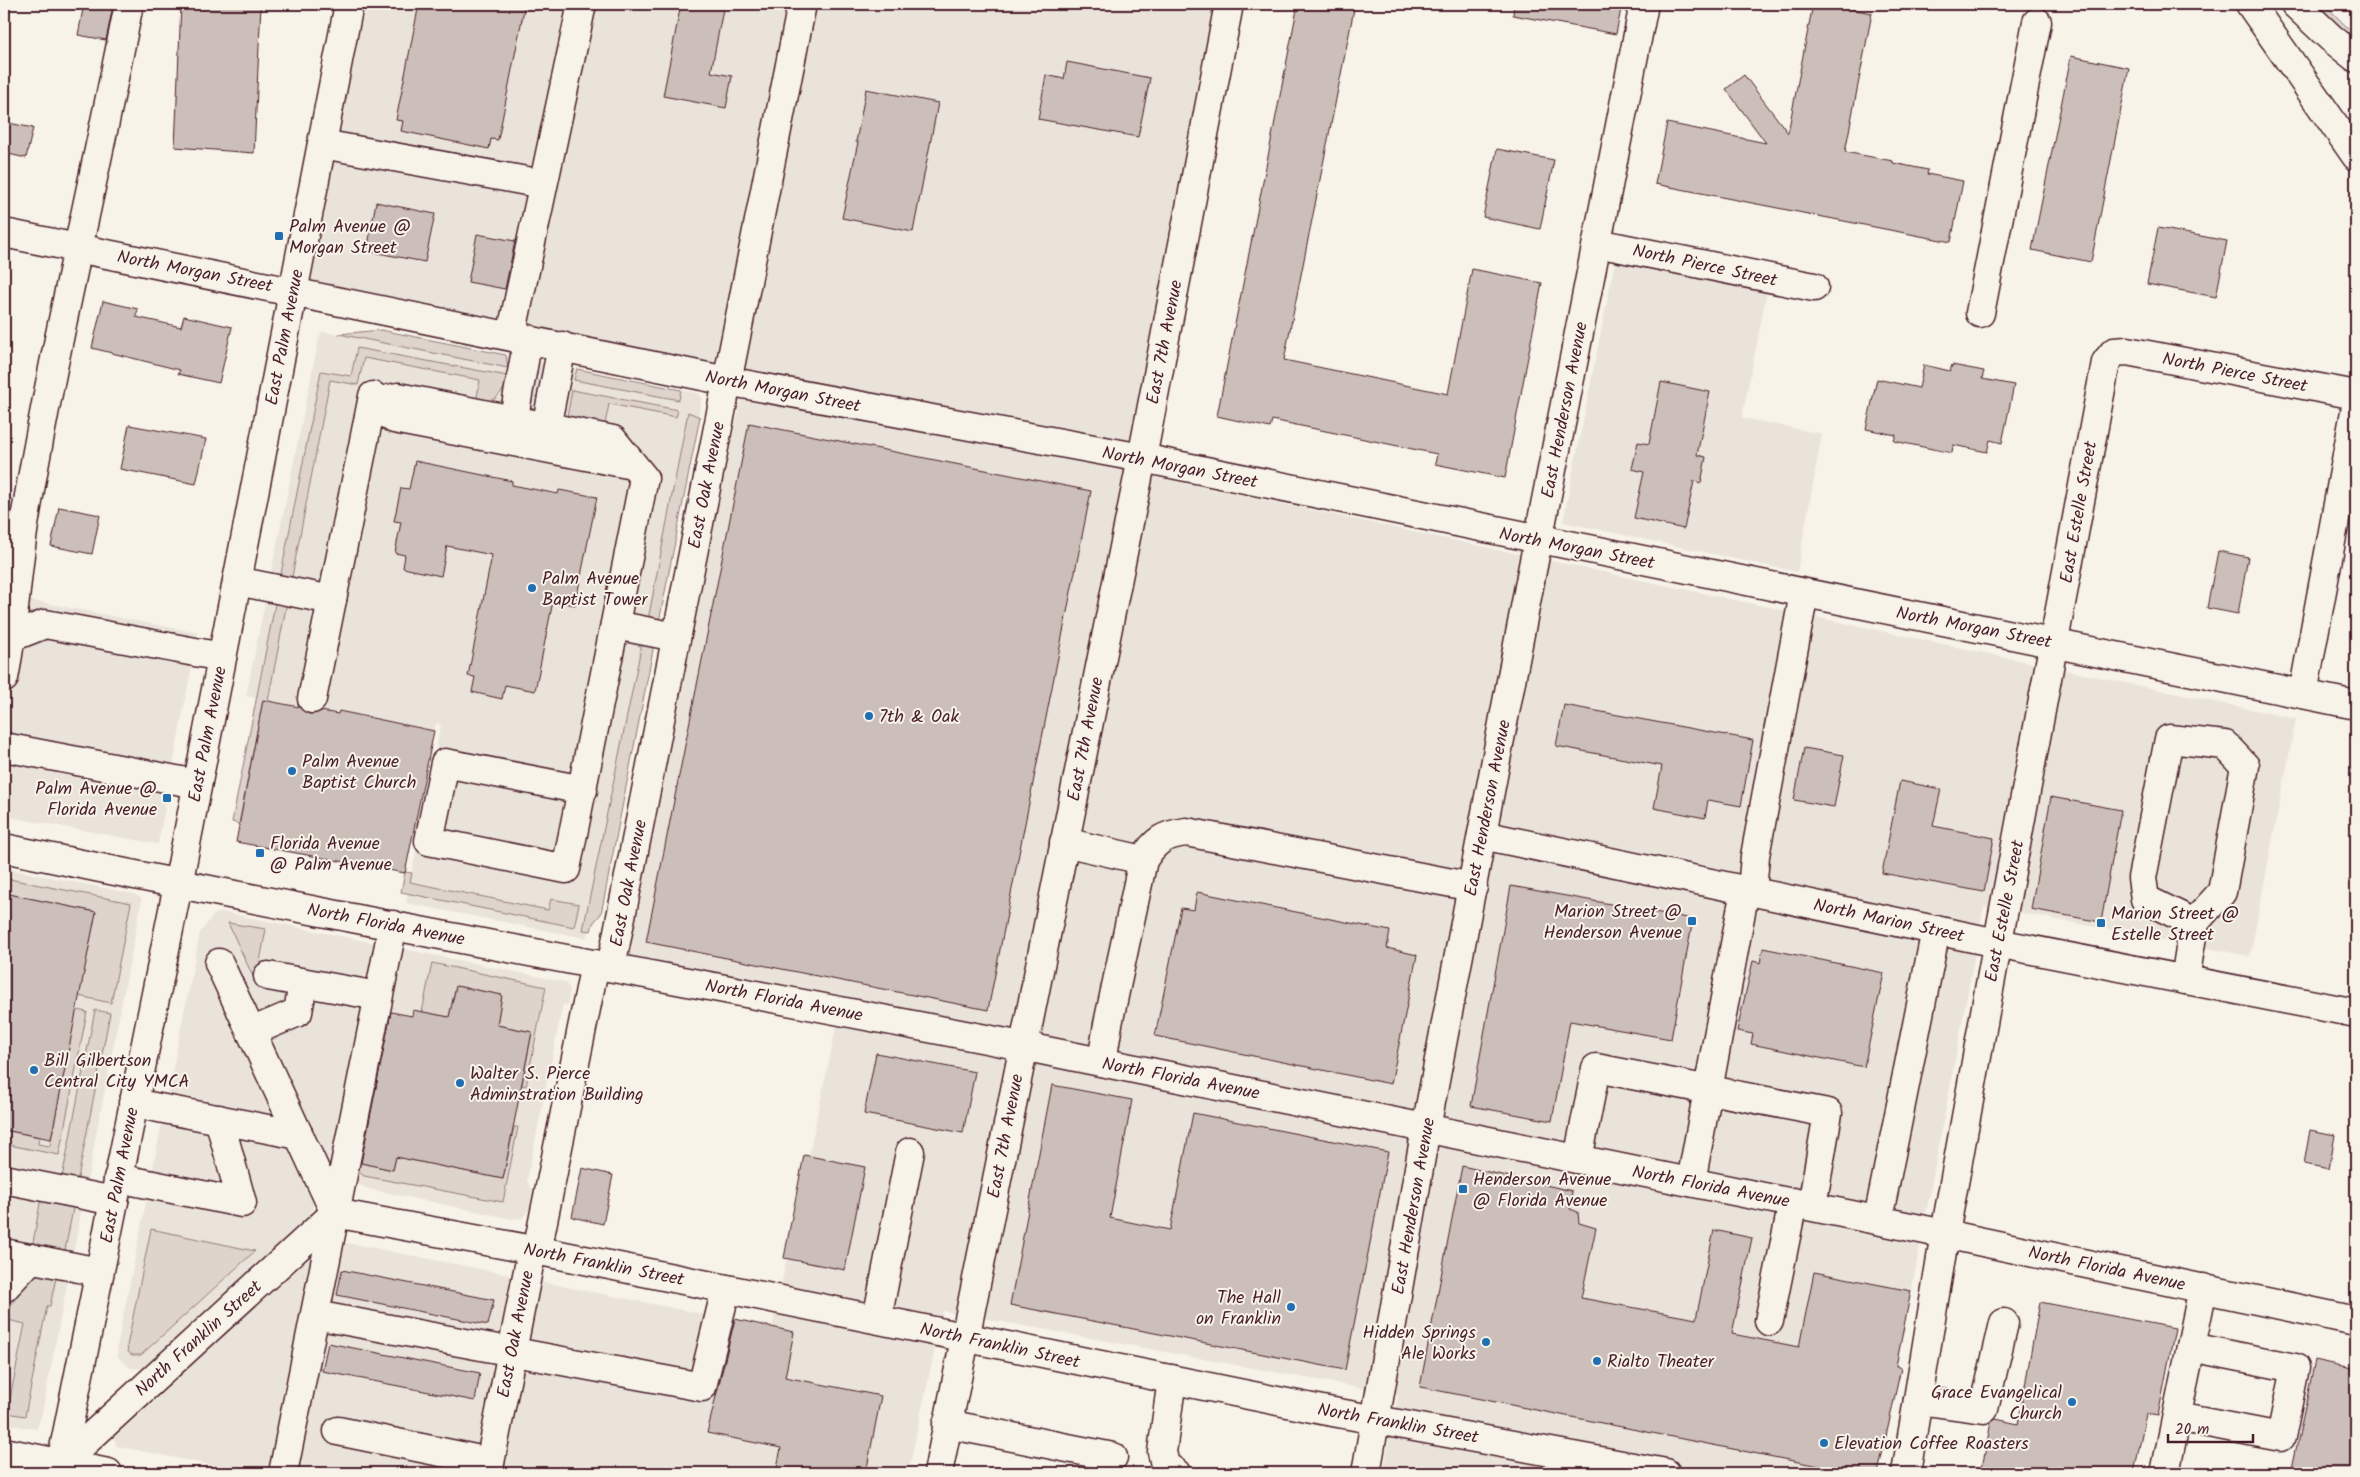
<svg xmlns="http://www.w3.org/2000/svg" width="2360" height="1477" viewBox="0 0 2360 1477" font-family="Kalam,sans-serif">
<rect width="100%" height="100%" fill="#f7f3e8"/>
<filter id="ink" filterUnits="userSpaceOnUse"><feTurbulence type="fractalNoise" baseFrequency=".02" numOctaves="2"/><feDisplacementMap in="SourceGraphic" scale="10" xChannelSelector="R" yChannelSelector="G"/><feConvolveMatrix kernelMatrix="1 2 1 2 8 2 1 2 1" color-interpolation-filters="sRGB"/></filter>
<g filter="url(#ink)">
<!-- built -->
<g fill="#eae3da">
<path d="M 360,4 L 1221,4 L 1127,471 L 2296,719 L 2250,956 L 1984,906 L 1877,1473 L 1383,1473 L 1398,1395 L 943,1311 L 908,1473 L 498,1473 L 537,1281 L 772,1328 L 843,995 L 619,957 L 747,372 L 305,290 Z"/>
<path d="M 1620,236 L 1771,271 L 1742,418 L 1822,434 L 1797,572 L 1563,522 Z"/>
<path d="M 381,330 L 697,393 L 702,397 L 601,914 L 585,938 L 406,903 L 441,724 L 436,723 L 434,731 L 339,711 L 338,714 L 246,696 L 319,338 L 322,332 L 339,334 Z"/>
<path d="M 4,595 L 198,633 L 158,844 L 4,816 Z"/>
<path d="M 4,868 L 134,894 L 141,898 L 141,904 L 41,1418 L 36,1429 L 4,1424 Z"/>
<path d="M 223,912 L 565,982 L 570,990 L 568,1005 L 563,1004 L 527,1181 L 533,1190 L 529,1210 L 522,1218 L 513,1219 L 369,1189 L 352,1182 L 333,1164 L 304,1181 L 314,1203 L 311,1214 L 147,1366 L 142,1369 L 130,1368 L 118,1357 L 117,1347 L 200,933 L 214,914 Z"/>
<path d="M 348,1243 L 501,1273 L 511,1276 L 514,1280 L 476,1473 L 251,1473 L 116,1446 L 114,1437 L 118,1434 L 313,1254 L 327,1247 Z"/>
<path d="M 4,1459 L 57,1473 L 4,1473 Z"/>
</g>
<!-- green -->
<g fill="#ded4cc" stroke="#947a7c">
<path d="M 2313,4 L 2324,4 L 2356,36 L 2356,69 Z"/>
<path d="M 381,330 L 506,355 L 508,368 L 339,334 Z"/>
<path d="M 357,348 L 508,376 C 505,393 493,405 476,402 L 480,380 L 364,358 L 358,385 L 330,380 L 268,701 L 263,700 L 239,824 L 232,822 L 321,371 L 351,376 Z"/>
<path d="M 577,369 L 681,390 L 679,400 L 574,380 Z"/>
<path d="M 572,390 L 678,410 L 676,417 L 609,404 L 604,429 L 567,417 Z"/>
<path d="M 688,412 L 700,417 L 660,617 L 656,621 L 648,620 Z"/>
<path d="M 642,643 L 651,645 L 653,650 L 601,914 L 593,923 L 591,931 L 583,930 Z"/>
<path d="M 405,872 L 412,873 L 410,882 L 548,910 L 551,899 L 579,904 L 574,927 L 401,892 Z"/>
<path d="M 4,878 L 131,903 L 111,1003 L 79,996 L 96,912 L 4,893 Z"/>
<path d="M 228,923 L 266,929 L 256,983 Z"/>
<path d="M 432,963 L 546,987 L 526,1086 L 522,1085 L 532,1032 L 497,1025 L 502,995 L 456,986 L 449,1017 L 422,1012 Z"/>
<path d="M 76,1010 L 87,1012 L 59,1155 L 4,1144 L 4,1130 L 39,1137 L 38,1144 L 50,1146 Z"/>
<path d="M 95,1010 L 110,1013 L 78,1178 L 62,1178 Z"/>
<path d="M 514,1127 L 518,1127 L 503,1202 L 364,1176 L 356,1170 L 357,1162 L 393,1170 L 396,1157 L 503,1179 Z"/>
<path d="M 41,1198 L 74,1204 L 64,1255 L 32,1248 Z"/>
<path d="M 151,1229 L 255,1251 L 141,1355 L 132,1355 L 128,1352 L 127,1346 Z"/>
<path d="M 35,1269 L 57,1273 L 50,1306 L 47,1306 L 25,1416 L 7,1413 L 25,1324 L 4,1319 L 4,1309 L 8,1310 Z"/>
</g>
<!-- building -->
<g fill="#ccbfb9" stroke="#4a1f2b">
<path d="M 84,4 L 113,6 L 106,40 L 78,35 Z"/>
<path d="M 181,4 L 261,4 L 254,153 L 175,147 Z"/>
<path d="M 419,4 L 525,4 L 498,140 L 491,139 L 489,149 L 401,131 L 403,121 L 396,120 Z"/>
<path d="M 681,4 L 724,4 L 711,72 L 732,76 L 726,108 L 663,96 Z"/>
<path d="M 1298,4 L 1355,4 L 1284,360 L 1448,394 L 1472,269 L 1542,283 L 1505,478 L 1435,464 L 1437,454 L 1272,420 L 1270,428 L 1217,416 Z"/>
<path d="M 1514,4 L 1622,4 L 1616,34 L 1513,15 Z"/>
<path d="M 1813,4 L 1824,4 L 1872,13 L 1845,152 L 1893,161 L 1893,163 L 1928,170 L 1927,174 L 1963,181 L 1951,242 L 1655,184 L 1667,123 L 1766,143 L 1726,89 L 1744,75 L 1788,133 Z"/>
<path d="M 2071,56 L 2129,68 L 2091,262 L 2032,250 Z"/>
<path d="M 1067,62 L 1150,78 L 1138,137 L 1038,119 L 1046,75 L 1064,79 Z"/>
<path d="M 866,89 L 938,103 L 913,232 L 842,218 L 858,142 L 856,142 Z"/>
<path d="M 4,122 L 33,128 L 26,158 L 4,153 Z"/>
<path d="M 1497,149 L 1554,160 L 1540,229 L 1483,217 Z"/>
<path d="M 376,202 L 435,214 L 425,262 L 367,251 Z"/>
<path d="M 2158,228 L 2227,241 L 2216,297 L 2147,284 Z"/>
<path d="M 477,234 L 515,241 L 505,289 L 468,282 Z"/>
<path d="M 103,301 L 138,309 L 136,317 L 181,327 L 184,316 L 232,327 L 219,383 L 178,374 L 180,370 L 92,348 Z"/>
<path d="M 1924,365 L 1950,371 L 1952,365 L 1984,371 L 1982,379 L 2014,385 L 2002,443 L 1990,440 L 1987,452 L 1953,445 L 1952,453 L 1894,441 L 1896,435 L 1866,429 L 1877,379 L 1919,388 Z"/>
<path d="M 1661,382 L 1710,392 L 1697,455 L 1706,457 L 1701,483 L 1694,481 L 1684,529 L 1634,518 L 1644,472 L 1632,469 L 1638,442 L 1649,444 Z"/>
<path d="M 749,423 L 1091,491 L 988,1010 L 646,942 Z"/>
<path d="M 129,425 L 206,439 L 196,484 L 120,469 Z"/>
<path d="M 415,461 L 512,481 L 512,485 L 558,494 L 559,490 L 597,497 L 575,605 L 553,601 L 535,691 L 505,685 L 502,699 L 472,692 L 475,677 L 468,676 L 492,555 L 447,546 L 441,576 L 403,568 L 405,555 L 395,553 L 401,522 L 394,521 L 401,488 L 409,489 Z"/>
<path d="M 59,507 L 100,515 L 92,554 L 51,546 Z"/>
<path d="M 2218,551 L 2248,557 L 2238,614 L 2207,608 Z"/>
<path d="M 263,700 L 299,707 L 309,714 L 321,711 L 338,714 L 339,711 L 434,731 L 405,873 L 236,842 Z"/>
<path d="M 1564,705 L 1753,740 L 1741,806 L 1708,800 L 1705,818 L 1654,808 L 1662,766 L 1556,746 Z"/>
<path d="M 1804,748 L 1844,755 L 1834,807 L 1794,800 Z"/>
<path d="M 1900,781 L 1941,789 L 1933,826 L 1994,838 L 1984,892 L 1882,873 Z"/>
<path d="M 2051,797 L 2121,810 L 2101,922 L 2031,909 Z"/>
<path d="M 1511,886 L 1693,919 L 1671,1039 L 1570,1021 L 1552,1121 L 1471,1106 Z"/>
<path d="M 1197,892 L 1390,931 L 1387,948 L 1417,955 L 1391,1084 L 1155,1036 L 1181,908 L 1194,910 Z"/>
<path d="M 4,893 L 96,912 L 51,1139 L 4,1130 Z"/>
<path d="M 1763,948 L 1884,973 L 1864,1067 L 1751,1044 L 1753,1034 L 1737,1031 L 1753,961 L 1760,963 Z"/>
<path d="M 456,986 L 502,995 L 497,1025 L 532,1032 L 503,1179 L 396,1157 L 393,1170 L 361,1163 L 391,1012 L 412,1016 L 413,1010 L 449,1017 Z"/>
<path d="M 876,1053 L 975,1072 L 963,1133 L 864,1114 Z"/>
<path d="M 1052,1085 L 1132,1100 L 1110,1218 L 1139,1224 L 1170,1230 L 1193,1113 L 1388,1152 L 1345,1370 L 1010,1305 Z"/>
<path d="M 2310,1130 L 2335,1135 L 2329,1169 L 2304,1164 Z"/>
<path d="M 804,1155 L 865,1167 L 845,1270 L 784,1258 Z"/>
<path d="M 1462,1166 L 1572,1191 L 1570,1209 L 1578,1212 L 1579,1223 L 1596,1228 L 1581,1298 L 1696,1319 L 1714,1230 L 1752,1238 L 1732,1334 L 1799,1347 L 1814,1272 L 1911,1291 L 1896,1366 L 1901,1368 L 1878,1473 L 1854,1473 L 1420,1387 Z"/>
<path d="M 582,1168 L 613,1175 L 603,1224 L 572,1217 Z"/>
<path d="M 342,1270 L 494,1300 L 488,1325 L 337,1295 Z"/>
<path d="M 2040,1302 L 2175,1328 L 2158,1416 L 2146,1414 L 2134,1473 L 2109,1469 L 2108,1473 L 1981,1473 L 1991,1422 L 1996,1419 L 2018,1424 Z"/>
<path d="M 735,1319 L 794,1332 L 785,1377 L 881,1396 L 866,1473 L 776,1473 L 781,1448 L 707,1433 Z"/>
<path d="M 328,1343 L 480,1373 L 475,1401 L 322,1371 Z"/>
<path d="M 2315,1360 L 2356,1369 L 2356,1473 L 2291,1473 Z"/>
</g>
<g fill="none" stroke-linecap="round" stroke-linejoin="round">
<!-- minor casing -->
<g stroke="#4a1f2b" stroke-width="31">
<g id="minor">
<path d="M 322,144 L 543,184"/>
<path d="M 4,233 L 727,381 L 1142,458 L 2356,705"/>
<path d="M 1597,243 L 1814,287"/>
<path d="M 1980,313 L 2037,22"/>
<path d="M 511,336 L 582,4"/>
<path d="M 510,439 L 528,339"/>
<path d="M 543,443 L 562,346"/>
<path d="M 237,581 L 332,600"/>
<path d="M 615,625 L 676,637"/>
<path d="M 4,635 L 12,637 L 45,624 L 222,657"/>
<path d="M 4,678 C 14,628 16,576 24,525 C 53,350 95,178 129,4"/>
<path d="M 2303,694 L 2356,406"/>
<path d="M 312,699 L 373,396"/>
<path d="M 4,747 L 197,784"/>
<path d="M 583,790 L 445,763 L 429,841 L 566,869 L 644,478 L 613,440 L 398,397 L 372,403 L 394,419 L 633,465"/>
<path d="M 1482,835 L 1997,943 L 2356,1013"/>
<path d="M 1064,842 L 1143,860"/>
<path d="M 1752,891 L 1755,856 L 1804,593"/>
<path d="M 219,963 L 335,1213"/>
<path d="M 611,967 L 802,4"/>
<path d="M 268,976 L 378,996"/>
<path d="M 2185,980 L 2194,923 L 2222,892 L 2245,766 L 2225,745 L 2169,739 L 2142,878 L 2145,899 L 2194,923"/>
<path d="M 251,1032 L 298,1012 L 303,983"/>
<path d="M 1102,1062 L 1108,1024 L 1143,860 C 1155,841 1163,835 1186,832 L 1473,887"/>
<path d="M 133,1103 L 299,1135"/>
<path d="M 1578,1159 L 1596,1068 L 1828,1113 L 1812,1206"/>
<path d="M 118,1178 L 242,1203 L 219,1119"/>
<path d="M 4,1179 L 114,1201"/>
<path d="M 1691,1182 L 1745,890"/>
<path d="M 335,1213 L 555,1254 L 1322,1410 L 1666,1473"/>
<path d="M 1878,1219 L 1936,930"/>
<path d="M 4,1253 L 99,1272"/>
<path d="M 4,1288 L 32,1258"/>
<path d="M 315,1315 L 702,1387 L 726,1289"/>
<path d="M 877,1319 L 910,1152"/>
<path d="M 1769,1321 L 1793,1202"/>
<path d="M 1172,1379 L 1162,1452 L 1165,1465 L 1176,1473"/>
<path d="M 1918,1400 L 1984,1409 L 2004,1323"/>
<path d="M 2177,1417 L 2281,1437 L 2295,1368 L 2191,1347"/>
<path d="M 947,1424 L 1113,1457"/>
<path d="M 338,1431 L 490,1462"/>
<path d="M 61,1464 L 335,1213"/>
<path d="M 59,1473 L 178,885 L 349,4"/>
<path d="M 283,1473 L 393,925"/>
<path d="M 488,1473 L 532,1250 L 538,1246 L 595,964"/>
<path d="M 938,1473 L 1142,458 L 1229,4"/>
<path d="M 1366,1473 L 1426,1128 L 1531,576 L 1644,4"/>
<path d="M 1906,1473 L 1945,1233 L 1991,979 L 2106,362 L 2114,352 L 2127,351 L 2356,395"/>
<path d="M 2165,1473 L 2203,1288"/>
</g>
</g>
<!-- major casing -->
<g stroke="#4a1f2b" stroke-width="31">
<g id="major">
<path d="M 4,848 C 342,919 683,980 1022,1046 C 1467,1134 1912,1226 2356,1321"/>
<path d="M 4,1452 L 108,1473"/>
</g>
</g>
<!-- highway casing -->
<g stroke="#4a1f2b" stroke-width="31">
<g id="highway">
<path d="M 2250,4 L 2356,156"/>
<path d="M 2295,4 L 2331,38 L 2356,58"/>
</g>
</g>
<!-- minor -->
<use href="#minor" stroke="#f7f3e8" stroke-width="28"/>
<!-- major -->
<use href="#major" stroke="#f7f3e8" stroke-width="28"/>
<!-- highway -->
<use href="#highway" stroke="#f7f3e8" stroke-width="28"/>
</g>
</g>
<!-- markers -->
<g fill="#1f6fb2" stroke="#f7f3e8" stroke-width="2">
<rect x="274" y="231" width="10" height="10" rx="2.5"/>
<circle cx="532" cy="588" r="5"/>
<circle cx="869" cy="716" r="5"/>
<circle cx="292" cy="771" r="5"/>
<rect x="162" y="793" width="10" height="10" rx="2.5"/>
<rect x="255" y="848" width="10" height="10" rx="2.5"/>
<rect x="1687" y="916" width="10" height="10" rx="2.5"/>
<rect x="2096" y="918" width="10" height="10" rx="2.5"/>
<circle cx="34" cy="1070" r="5"/>
<circle cx="460" cy="1083" r="5"/>
<rect x="1458" y="1184" width="10" height="10" rx="2.5"/>
<circle cx="1291" cy="1307" r="5"/>
<circle cx="1486" cy="1342" r="5"/>
<circle cx="1597" cy="1361" r="5"/>
<circle cx="2072" cy="1402" r="5"/>
<circle cx="1824" cy="1443" r="5"/>
</g>
<g text-anchor="middle" stroke-width="4" stroke-linejoin="round" paint-order="stroke">
<!-- poi labels -->
<g font-size="18" fill="#4a1f2b" stroke="#f7f3e8" text-anchor="start">
<text x="289" y="232">Palm Avenue @<tspan x="289" dy="21">Morgan Street</tspan></text>
<text x="542" y="584">Palm Avenue<tspan x="542" dy="21">Baptist Tower</tspan></text>
<text x="879" y="722">7th &amp; Oak</text>
<text x="302" y="767">Palm Avenue<tspan x="302" dy="21">Baptist Church</tspan></text>
<text x="157" y="794" text-anchor="end">Palm Avenue @<tspan x="157" dy="21">Florida Avenue</tspan></text>
<text x="270" y="849">Florida Avenue<tspan x="270" dy="21">@ Palm Avenue</tspan></text>
<text x="1682" y="917" text-anchor="end">Marion Street @<tspan x="1682" dy="21">Henderson Avenue</tspan></text>
<text x="2111" y="919">Marion Street @<tspan x="2111" dy="21">Estelle Street</tspan></text>
<text x="44" y="1066">Bill Gilbertson<tspan x="44" dy="21">Central City YMCA</tspan></text>
<text x="470" y="1079">Walter S. Pierce<tspan x="470" dy="21">Adminstration Building</tspan></text>
<text x="1473" y="1185">Henderson Avenue<tspan x="1473" dy="21">@ Florida Avenue</tspan></text>
<text x="1281" y="1303" text-anchor="end">The Hall<tspan x="1281" dy="21">on Franklin</tspan></text>
<text x="1476" y="1338" text-anchor="end">Hidden Springs<tspan x="1476" dy="21">Ale Works</tspan></text>
<text x="1607" y="1367">Rialto Theater</text>
<text x="2062" y="1398" text-anchor="end">Grace Evangelical<tspan x="2062" dy="21">Church</tspan></text>
<text x="1834" y="1449">Elevation Coffee Roasters</text>
</g>
<!-- street labels -->
<g font-size="18" fill="#4a1f2b" stroke="#f7f3e8">
<text transform="translate(1705 265) rotate(12)" y="6">North Pierce Street</text>
<text transform="translate(195 271) rotate(11)" y="6">North Morgan Street</text>
<text transform="translate(284 337) rotate(-79)" y="6">East Palm Avenue</text>
<text transform="translate(1164 342) rotate(-79)" y="6">East 7th Avenue</text>
<text transform="translate(2235 372) rotate(11)" y="6">North Pierce Street</text>
<text transform="translate(783 391) rotate(11)" y="6">North Morgan Street</text>
<text transform="translate(1564 410) rotate(-79)" y="6">East Henderson Avenue</text>
<text transform="translate(1180 467) rotate(11)" y="6">North Morgan Street</text>
<text transform="translate(706 485) rotate(-79)" y="6">East Oak Avenue</text>
<text transform="translate(2078 512) rotate(-80)" y="6">East Estelle Street</text>
<text transform="translate(1577 548) rotate(11)" y="6">North Morgan Street</text>
<text transform="translate(1974 627) rotate(11)" y="6">North Morgan Street</text>
<text transform="translate(207 734) rotate(-79)" y="6">East Palm Avenue</text>
<text transform="translate(1085 739) rotate(-79)" y="6">East 7th Avenue</text>
<text transform="translate(1487 808) rotate(-79)" y="6">East Henderson Avenue</text>
<text transform="translate(628 883) rotate(-79)" y="6">East Oak Avenue</text>
<text transform="translate(2004 911) rotate(-79)" y="6">East Estelle Street</text>
<text transform="translate(1889 920) rotate(12)" y="6">North Marion Street</text>
<text transform="translate(386 924) rotate(11)" y="6">North Florida Avenue</text>
<text transform="translate(784 1000) rotate(11)" y="6">North Florida Avenue</text>
<text transform="translate(1181 1078) rotate(11)" y="6">North Florida Avenue</text>
<text transform="translate(1005 1136) rotate(-79)" y="6">East 7th Avenue</text>
<text transform="translate(119 1175) rotate(-79)" y="6">East Palm Avenue</text>
<text transform="translate(1711 1186) rotate(11)" y="6">North Florida Avenue</text>
<text transform="translate(1413 1206) rotate(-80)" y="6">East Henderson Avenue</text>
<text transform="translate(604 1264) rotate(11)" y="6">North Franklin Street</text>
<text transform="translate(2107 1268) rotate(12)" y="6">North Florida Avenue</text>
<text transform="translate(515 1334) rotate(-79)" y="6">East Oak Avenue</text>
<text transform="translate(198 1338) rotate(-42)" y="6">North Franklin Street</text>
<text transform="translate(1000 1345) rotate(12)" y="6">North Franklin Street</text>
<text transform="translate(1398 1423) rotate(10)" y="6">North Franklin Street</text>
</g>
</g>
<!-- margin -->
<rect width="2360" height="1477" fill="none" stroke="#f7f3e8" stroke-width="20"/>
<rect x="10" y="10" width="2340" height="1457" fill="none" stroke="#4a1f2b" stroke-width="2" filter="url(#ink)"/>
<!-- scale -->
<path d="M2168 1434v8h85v-8" fill="none" stroke="#4a1f2b" stroke-width="2.5"/>
<text x="2175" y="1434" font-size="15" fill="#4a1f2b" stroke="#f7f3e8" stroke-width="4" paint-order="stroke">20 m</text>
</svg>
